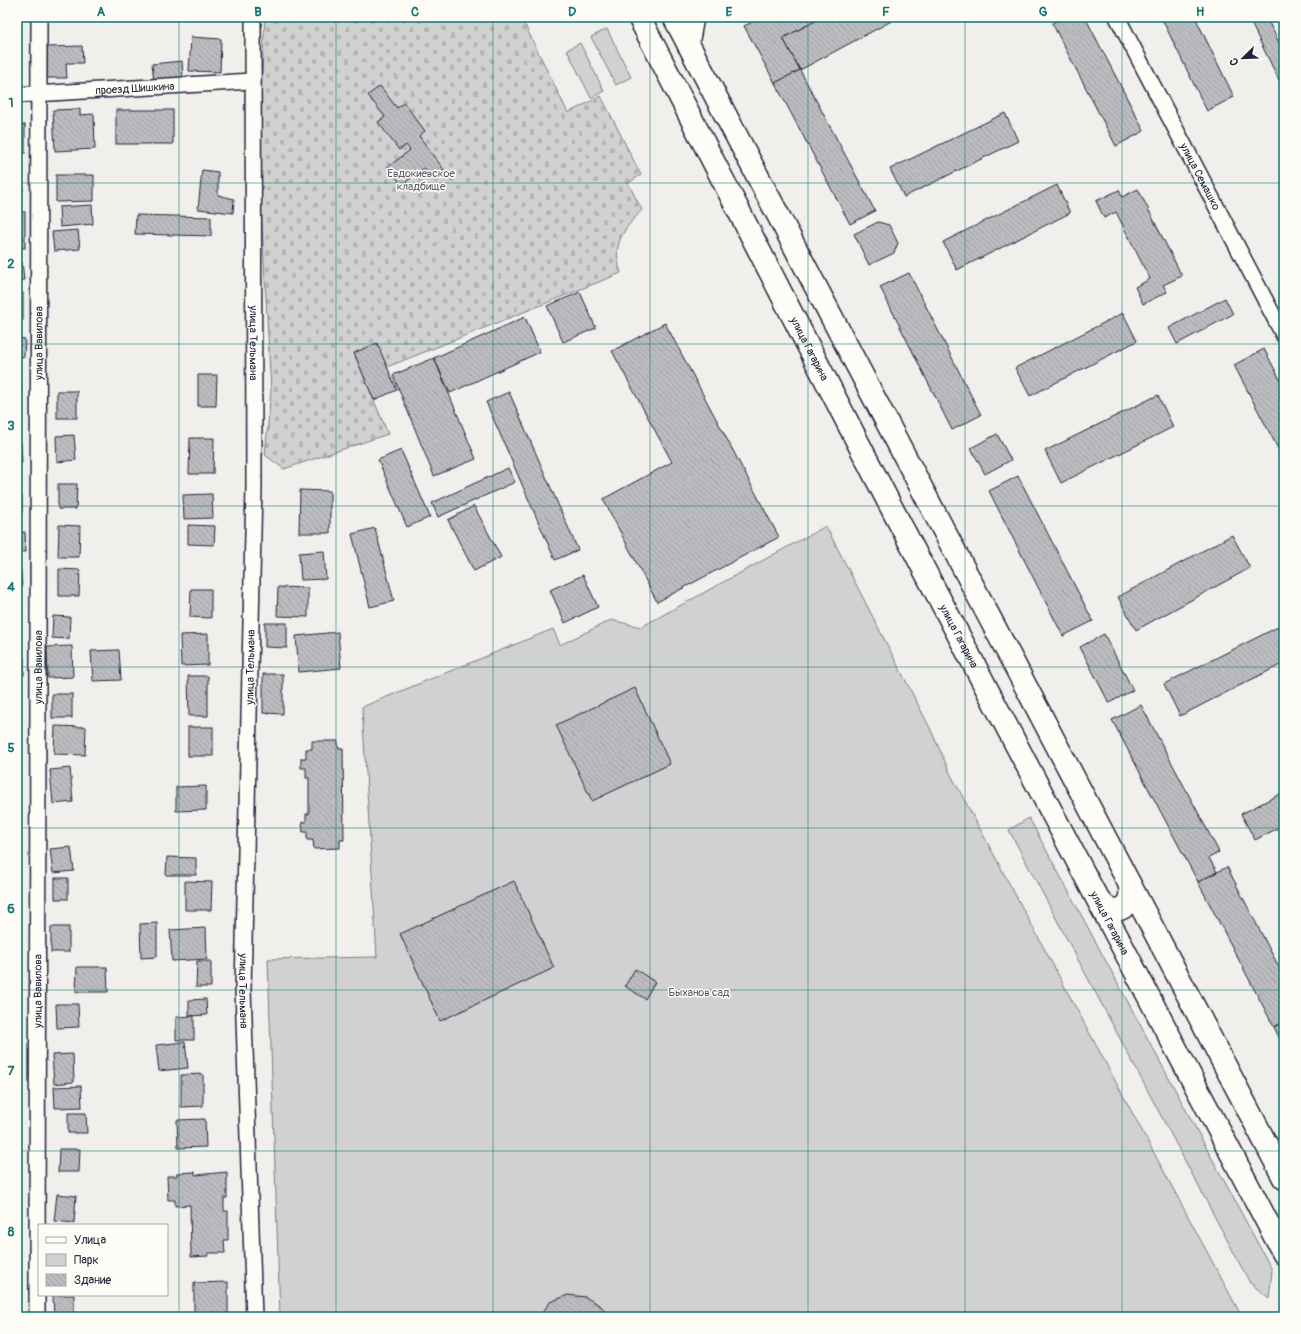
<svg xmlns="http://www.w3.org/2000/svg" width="1301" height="1334" viewBox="0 0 1301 1334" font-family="Pangolin,sans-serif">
<defs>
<pattern id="cemetery-stones" width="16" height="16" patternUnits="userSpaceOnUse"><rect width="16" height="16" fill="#d2d1d1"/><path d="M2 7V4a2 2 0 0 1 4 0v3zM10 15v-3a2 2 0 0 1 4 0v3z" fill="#b4b3b4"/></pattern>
<pattern id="building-back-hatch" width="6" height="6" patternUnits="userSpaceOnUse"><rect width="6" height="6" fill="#bcbcc0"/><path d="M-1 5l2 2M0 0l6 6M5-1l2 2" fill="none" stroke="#a1a1a6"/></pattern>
</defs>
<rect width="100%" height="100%" fill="#f0efec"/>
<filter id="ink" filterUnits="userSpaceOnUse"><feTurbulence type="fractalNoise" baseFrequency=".025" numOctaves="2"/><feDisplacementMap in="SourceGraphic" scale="8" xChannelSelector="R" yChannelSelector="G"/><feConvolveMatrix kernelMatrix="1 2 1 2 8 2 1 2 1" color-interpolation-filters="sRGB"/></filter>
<g filter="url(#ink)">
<!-- green -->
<g fill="#d2d1d1" stroke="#7a7a86">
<path d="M 607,29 L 631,77 L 616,85 L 591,37 Z"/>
<path d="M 580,43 L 604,91 L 591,98 L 567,50 Z"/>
<path d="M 826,526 L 930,728 L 951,775 L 1242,1317 L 280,1317 L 268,959 L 377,957 L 362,707 L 553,629 L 560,645 L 611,620 L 641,627 Z"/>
<path d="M 1029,818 L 1272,1270 L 1269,1298 L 1250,1283 L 1009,830 Z"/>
</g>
<!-- cemetery -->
<path fill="url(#cemetery-stones)" stroke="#7a7a86" d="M 265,17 L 521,17 L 568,113 L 601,96 L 641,175 L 628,183 L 642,210 C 623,230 611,244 621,273 L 387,367 L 354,353 L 388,434 L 284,469 L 265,455 L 271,391 L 258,150 Z"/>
<!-- building -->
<g fill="url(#building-back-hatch)" stroke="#22223b">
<path d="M 68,17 L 92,17 L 92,21 L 68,22 Z"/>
<path d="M 762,17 L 823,17 L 783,38 L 800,70 L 775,83 L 744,26 Z"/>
<path d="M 823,17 L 899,17 L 800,70 L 783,38 Z"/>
<path d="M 1064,17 L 1085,17 L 1144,131 L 1116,146 L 1052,23 Z"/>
<path d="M 1161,17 L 1195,17 L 1234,97 L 1207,111 Z"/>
<path d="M 1248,17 L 1266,17 L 1284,52 L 1284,78 L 1279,80 Z"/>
<path d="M 191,37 L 221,39 L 220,72 L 189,71 Z"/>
<path d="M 82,46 L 83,63 L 66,63 L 67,78 L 47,78 L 47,47 Z"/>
<path d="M 17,53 L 19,53 L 22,77 L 17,77 Z"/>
<path d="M 182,61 L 183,79 L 154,81 L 152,64 Z"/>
<path d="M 800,70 L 875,211 L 850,224 L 775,83 Z"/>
<path d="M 380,86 L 397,108 L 404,103 L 425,131 L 419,136 L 444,170 L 432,179 L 424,168 L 402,185 L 388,167 L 410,150 L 406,145 L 399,150 L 378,122 L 385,117 L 368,95 Z"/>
<path d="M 80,109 L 80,115 L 94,114 L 95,149 L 55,151 L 53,110 Z"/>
<rect x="116" y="110" width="57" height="34"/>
<path d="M 1005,113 L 1018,141 L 904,197 L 890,169 Z"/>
<rect x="17" y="125" width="8" height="28"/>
<path d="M 202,170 L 218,172 L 218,195 L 234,199 L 233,213 L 198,209 Z"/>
<path d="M 17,173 L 22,173 L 23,190 L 17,190 Z"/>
<path d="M 56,175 L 94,175 L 94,201 L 56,202 Z"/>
<path d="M 1057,185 L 1070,213 L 957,270 L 943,242 Z"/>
<path d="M 1138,189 L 1182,276 L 1163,285 L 1167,292 L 1143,304 L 1135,287 L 1150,279 L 1116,212 L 1104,218 L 1096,201 L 1119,190 L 1122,197 Z"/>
<path d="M 92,205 L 93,224 L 60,227 L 59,207 Z"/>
<rect x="17" y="212" width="8" height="36"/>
<path d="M 136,215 L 211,217 L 211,236 L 135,234 Z"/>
<path d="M 878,222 L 889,225 L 898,243 L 894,253 L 869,265 L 854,234 Z"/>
<path d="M 78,230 L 80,249 L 54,251 L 52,232 Z"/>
<path d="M 22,262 L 24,280 L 17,281 L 17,263 Z"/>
<path d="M 909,273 L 981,415 L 952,430 L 880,287 Z"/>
<path d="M 580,292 L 596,328 L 563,342 L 547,306 Z"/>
<rect x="17" y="293" width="6" height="27"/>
<path d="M 1225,298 L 1233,314 L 1177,344 L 1169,328 Z"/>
<path d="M 1123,313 L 1137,341 L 1030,396 L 1015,368 Z"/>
<path d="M 525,317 L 540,352 L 450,393 L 434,358 Z"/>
<path d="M 665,323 L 779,537 L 657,602 L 603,499 L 672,462 L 612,351 Z"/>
<path d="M 17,338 L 25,339 L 24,357 L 17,356 Z"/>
<path d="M 377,343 L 397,390 L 374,400 L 354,353 Z"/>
<path d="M 1264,349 L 1284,387 L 1284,460 L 1234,365 Z"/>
<path d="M 434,358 L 476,459 L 434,476 L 393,375 Z"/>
<path d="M 198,375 L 217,375 L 216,406 L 198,406 Z"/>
<path d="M 17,380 L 21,380 L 23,412 L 17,412 Z"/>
<rect x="57" y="391" width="20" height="27"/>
<path d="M 509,392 L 578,550 L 555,560 L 486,402 Z"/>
<path d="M 1158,395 L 1173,427 L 1061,483 L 1045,451 Z"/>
<path d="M 997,434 L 1011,460 L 985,474 L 971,448 Z"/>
<path d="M 74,435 L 76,460 L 57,462 L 56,436 Z"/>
<path d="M 190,438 L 214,438 L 213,474 L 189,474 Z"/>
<path d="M 17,442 L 21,442 L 22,463 L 17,464 Z"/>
<path d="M 401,450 L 430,517 L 407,527 L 378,460 Z"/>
<path d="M 508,468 L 515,482 L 438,517 L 432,503 Z"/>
<path d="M 1018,476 L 1093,621 L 1063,636 L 989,491 Z"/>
<path d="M 58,484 L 77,484 L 76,509 L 58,509 Z"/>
<path d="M 300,490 L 330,491 L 330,533 L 299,533 Z"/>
<path d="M 212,494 L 213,518 L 184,519 L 183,495 Z"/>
<path d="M 17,496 L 22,496 L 22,513 L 17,514 Z"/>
<path d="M 474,506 L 501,557 L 474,571 L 448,520 Z"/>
<path d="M 59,525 L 80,526 L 79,557 L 58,557 Z"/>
<path d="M 188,525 L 215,526 L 214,545 L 188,544 Z"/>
<path d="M 375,528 L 394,601 L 370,607 L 352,534 Z"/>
<path d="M 25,532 L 26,552 L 17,552 L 17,533 Z"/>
<path d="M 1232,535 L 1250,568 L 1136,630 L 1118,597 Z"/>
<path d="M 324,551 L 326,579 L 301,580 L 299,553 Z"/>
<path d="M 59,569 L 80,570 L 79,596 L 59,596 Z"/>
<path d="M 17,570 L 21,570 L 22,588 L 17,588 Z"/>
<path d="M 583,575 L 598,607 L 565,623 L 550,590 Z"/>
<path d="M 278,587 L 308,588 L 308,617 L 277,616 Z"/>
<path d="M 191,589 L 211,589 L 211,618 L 190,617 Z"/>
<path d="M 53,616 L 70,617 L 69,639 L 52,638 Z"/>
<path d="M 265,623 L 287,623 L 287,648 L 265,647 Z"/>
<path d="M 1280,626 L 1284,633 L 1284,663 L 1180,716 L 1164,684 Z"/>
<path d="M 338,632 L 341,668 L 299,672 L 296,636 Z"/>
<path d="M 208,634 L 208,665 L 181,666 L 180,635 Z"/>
<path d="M 1104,634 L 1133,690 L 1109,703 L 1080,647 Z"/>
<path d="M 72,646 L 73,677 L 48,678 L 47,647 Z"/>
<path d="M 119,650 L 121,680 L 93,681 L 91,651 Z"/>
<rect x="17" y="658" width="7" height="17"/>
<path d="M 263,674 L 283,674 L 283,714 L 263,713 Z"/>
<path d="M 188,676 L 208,676 L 208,716 L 189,716 Z"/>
<path d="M 635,688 L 670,764 L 592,801 L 556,725 Z"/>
<rect x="52" y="694" width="20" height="24"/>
<path d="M 1141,705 L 1219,852 L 1209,858 L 1217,872 L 1198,882 L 1112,720 Z"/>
<path d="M 55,726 L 86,727 L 85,755 L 54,754 Z"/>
<rect x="188" y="727" width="25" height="29"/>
<path d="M 312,741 L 338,741 L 338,748 L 343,748 L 344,840 L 340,840 L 340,848 L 314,849 L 313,840 L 307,840 L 307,832 L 303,832 L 302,822 L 306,822 L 306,814 L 309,814 L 309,778 L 306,778 L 306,768 L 301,768 L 301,758 L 306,758 L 306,749 L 312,749 Z"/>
<path d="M 17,761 L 19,761 L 18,793 L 17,793 Z"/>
<path d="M 70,768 L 73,802 L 53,804 L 50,770 Z"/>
<path d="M 206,786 L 206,810 L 176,811 L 176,787 Z"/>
<path d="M 1284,792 L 1284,825 L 1255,840 L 1241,814 Z"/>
<rect x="17" y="817" width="2" height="17"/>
<path d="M 71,847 L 74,871 L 53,873 L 50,849 Z"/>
<path d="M 167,857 L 196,858 L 196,875 L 166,875 Z"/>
<path d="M 1227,867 L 1284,977 L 1284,1022 L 1274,1027 L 1198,882 Z"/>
<rect x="55" y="878" width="13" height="21"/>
<path d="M 185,881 L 212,882 L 211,910 L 185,910 Z"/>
<path d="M 514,881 L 554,968 L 440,1021 L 400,934 Z"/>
<path d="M 157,923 L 157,957 L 141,958 L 140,924 Z"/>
<rect x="51" y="927" width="18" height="25"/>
<path d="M 206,928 L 207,959 L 172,961 L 170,930 Z"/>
<rect x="17" y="948" width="1" height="32"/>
<path d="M 197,961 L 211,961 L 211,987 L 196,987 Z"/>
<path d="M 77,967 L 107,967 L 108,992 L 76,992 Z"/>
<path d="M 635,969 L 655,982 L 645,999 L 625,986 Z"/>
<path d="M 17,985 L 21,985 L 20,1001 L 17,1000 Z"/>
<path d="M 206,999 L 207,1015 L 189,1016 L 189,1000 Z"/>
<path d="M 56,1004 L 78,1004 L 79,1027 L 57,1028 Z"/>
<path d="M 194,1016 L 194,1040 L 176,1040 L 176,1017 Z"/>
<rect x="17" y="1017" width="2" height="15"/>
<path d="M 1284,1022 L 1284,1047 L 1274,1027 Z"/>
<path d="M 185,1042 L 188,1068 L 159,1071 L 156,1045 Z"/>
<path d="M 73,1054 L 74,1082 L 54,1084 L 52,1055 Z"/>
<path d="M 203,1074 L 203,1106 L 181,1107 L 181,1075 Z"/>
<rect x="17" y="1086" width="1" height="28"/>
<path d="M 81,1086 L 82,1107 L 55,1108 L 54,1087 Z"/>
<path d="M 68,1113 L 86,1113 L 87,1133 L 68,1133 Z"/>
<path d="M 205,1119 L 206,1147 L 178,1148 L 177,1120 Z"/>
<path d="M 59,1149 L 80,1149 L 79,1172 L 58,1172 Z"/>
<path d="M 195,1172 L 195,1175 L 227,1172 L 227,1198 L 224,1198 L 224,1211 L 228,1211 L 228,1240 L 224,1240 L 225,1253 L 208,1253 L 208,1256 L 191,1257 L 190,1205 L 175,1206 L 175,1200 L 168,1200 L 167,1176 L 177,1176 L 177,1173 Z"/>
<path d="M 57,1194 L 76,1196 L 74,1223 L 54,1221 Z"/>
<path d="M 228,1282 L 228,1317 L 194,1317 L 194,1283 Z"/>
<path d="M 53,1295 L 74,1295 L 74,1317 L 54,1317 Z"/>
<path d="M 568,1295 L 585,1297 L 601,1306 L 609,1317 L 539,1317 L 550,1302 Z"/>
</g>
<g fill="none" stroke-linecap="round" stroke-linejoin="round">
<!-- minor casing -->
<g stroke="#22223b" stroke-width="18">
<g id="minor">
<path id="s1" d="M 253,17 L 254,487 L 243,989 L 254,1317"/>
<path id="s2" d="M 1117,17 L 1284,336"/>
<path id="s3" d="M 17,95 L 252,81"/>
<path id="s4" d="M 37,1317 L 39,17"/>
</g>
</g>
<!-- secondary casing -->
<g stroke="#22223b" stroke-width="24">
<path id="secondary" d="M 688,45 L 693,17"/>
</g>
<!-- primary casing -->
<g stroke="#22223b" stroke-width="25">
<g id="primary">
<path id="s5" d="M 639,17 L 887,499 L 1284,1254"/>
<path d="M 674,17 L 1284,1178"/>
<path d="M 1098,898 C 1112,921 1137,907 1129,883"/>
</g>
</g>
<!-- minor -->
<use href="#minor" stroke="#fdfcf7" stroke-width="15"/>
<!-- secondary -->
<use href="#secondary" stroke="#fdfcf7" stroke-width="21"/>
<!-- primary -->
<use href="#primary" stroke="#fdfcf7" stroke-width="22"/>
</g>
</g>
<!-- grid -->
<path fill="none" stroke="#0f766e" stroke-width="1" stroke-opacity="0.55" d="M 179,17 L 179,1317M 336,17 L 336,1317M 493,17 L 493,1317M 650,17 L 650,1317M 808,17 L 808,1317M 965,17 L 965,1317M 1122,17 L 1122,1317M 17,183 L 1284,183M 17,344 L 1284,344M 17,506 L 1284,506M 17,667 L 1284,667M 17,828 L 1284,828M 17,990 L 1284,990M 17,1151 L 1284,1151"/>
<g text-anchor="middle" stroke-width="3" stroke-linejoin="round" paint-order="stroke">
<!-- street labels -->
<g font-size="11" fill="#22223b" stroke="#fdfcf7">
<text dy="4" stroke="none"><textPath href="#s3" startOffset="118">проезд Шишкина</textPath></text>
<text dy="4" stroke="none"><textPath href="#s2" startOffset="180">улица Семашко</textPath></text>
<text dy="4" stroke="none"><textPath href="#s4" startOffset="974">улица Вавилова</textPath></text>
<text dy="4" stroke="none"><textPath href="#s1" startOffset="326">улица Тельмана</textPath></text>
<text dy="4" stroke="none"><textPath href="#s5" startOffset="373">улица Гагарина</textPath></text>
<text dy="4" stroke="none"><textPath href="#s5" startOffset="697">улица Гагарина</textPath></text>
<text dy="4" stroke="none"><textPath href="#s4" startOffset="650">улица Вавилова</textPath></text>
<text transform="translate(250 667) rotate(-89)" y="4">улица Тельмана</text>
<text dy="4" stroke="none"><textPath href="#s5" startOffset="1021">улица Гагарина</textPath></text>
<text dy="4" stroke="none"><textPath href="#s4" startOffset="326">улица Вавилова</textPath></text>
<text dy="4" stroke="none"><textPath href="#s1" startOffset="974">улица Тельмана</textPath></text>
</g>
<!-- park labels -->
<g font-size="11" fill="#575768" stroke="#fdfcf7">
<text x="421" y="177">Евдокиевское<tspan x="421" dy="13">кладбище</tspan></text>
<text x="699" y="996">Быханов сад</text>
</g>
</g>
<!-- margin -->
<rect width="1301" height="1334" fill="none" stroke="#fdfcf7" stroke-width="44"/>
<!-- legend -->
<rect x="38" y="1224" width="130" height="72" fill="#fdfcf7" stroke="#a5a5ac"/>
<rect x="46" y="1237" width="20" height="6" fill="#fdfcf7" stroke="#a5a5ac"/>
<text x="74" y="1244" font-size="12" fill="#22223b">Улица</text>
<rect x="46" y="1254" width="20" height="12" fill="#d2d1d1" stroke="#a5a5ac"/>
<text x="74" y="1264" font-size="12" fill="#22223b">Парк</text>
<rect x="46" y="1274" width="20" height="12" fill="url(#building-back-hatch)" stroke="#a5a5ac"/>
<text x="74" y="1284" font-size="12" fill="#22223b">Здание</text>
<!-- north arrow -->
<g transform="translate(1243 58) rotate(247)" stroke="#fdfcf7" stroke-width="3" paint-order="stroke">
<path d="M0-3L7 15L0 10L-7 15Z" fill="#22223b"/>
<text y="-6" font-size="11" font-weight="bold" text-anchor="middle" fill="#22223b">С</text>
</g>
<rect x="22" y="22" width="1257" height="1290" fill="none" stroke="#0f766e" stroke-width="1.5"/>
<g font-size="13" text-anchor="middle" font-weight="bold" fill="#0f766e">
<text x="101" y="16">A</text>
<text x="258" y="16">B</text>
<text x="415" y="16">C</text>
<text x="572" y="16">D</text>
<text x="729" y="16">E</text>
<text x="886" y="16">F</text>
<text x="1043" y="16">G</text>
<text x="1200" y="16">H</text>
<text x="11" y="107">1</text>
<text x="11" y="268">2</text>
<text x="11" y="430">3</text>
<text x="11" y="591">4</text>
<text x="11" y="752">5</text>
<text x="11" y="913">6</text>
<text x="11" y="1075">7</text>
<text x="11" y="1236">8</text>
</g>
</svg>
